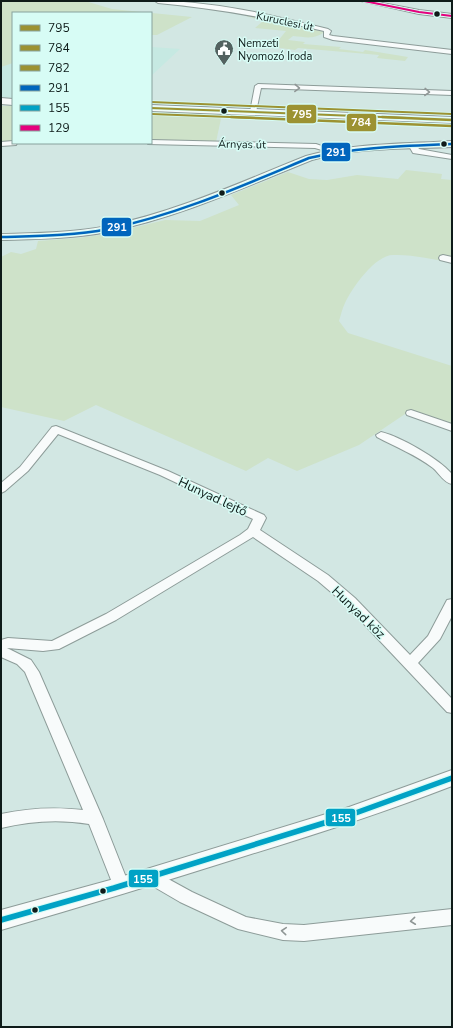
<svg xmlns="http://www.w3.org/2000/svg" width="453" height="1028" viewBox="0 0 453 1028" font-family="'Nunito Sans',sans-serif">
<rect width="100%" height="100%" fill="#d2e7e3"/>
<!-- built -->
<g fill="#c6e9e2">
<path d="M 151,47 L 180,49 L 151,76 Z"/>
<path d="M 9,63 L 13,63 L 13,98 L 1,97 L 1,67 Z"/>
</g>
<!-- green -->
<g fill="#cee2c9">
<path d="M 1,1 L 85,1 L 112,9 L 192,17 L 157,35 L 151,35 L 151,13 L 13,13 L 13,63 L 1,67 Z"/>
<path d="M 250,15 L 324,32 C 314,40 305,37 293,36 L 288,40 L 305,42 L 303,44 L 341,47 L 339,49 L 363,52 L 365,50 L 408,57 L 405,61 L 377,58 L 379,55 L 298,48 L 295,50 L 273,47 L 286,31 L 255,28 L 263,21 L 246,16 Z"/>
<path d="M 1,106 L 13,106 L 13,141 L 1,142 Z"/>
<path d="M 151,112 L 222,114 L 216,142 L 151,140 Z"/>
<path d="M 406,170 L 442,174 L 441,179 L 452,180 L 452,262 C 433,260 412,254 393,255 C 375,255 352,288 345,303 C 342,309 341,315 339,321 L 348,333 L 452,366 L 452,423 L 423,416 L 411,410 L 359,445 L 297,471 L 268,458 L 246,471 L 96,405 L 64,421 L 1,407 L 1,257 L 11,252 L 21,254 L 36,249 L 38,241 L 78,238 L 108,234 L 165,220 L 200,221 L 239,205 L 231,195 L 288,172 L 309,179 L 327,180 L 357,175 L 398,179 Z"/>
</g>
<g fill="none" stroke-linecap="round" stroke-linejoin="round">
<!-- minor casing -->
<g stroke="#8d9c99" stroke-width="2">
<g id="minor">
<path d="M 155,1 C 213,1 272,15 328,29 L 331,31 L 329,35 L 333,36 L 452,50 L 452,54 L 333,40 L 324,37 L 324,31 C 269,18 214,8 158,3 Z"/>
<path d="M 361,1 L 372,1 L 419,10 L 452,14 L 452,18 L 419,14 Z"/>
<path d="M 258,84 L 452,91 L 452,95 L 261,88 L 256,112 L 253,114 L 250,112 L 255,86 Z"/>
<path d="M 151,140 L 316,144 L 336,151 L 332,153 L 315,148 L 148,144 L 151,143 Z"/>
<path d="M 13,141 L 13,143 L 17,143 L 16,145 L 1,146 L 1,142 Z"/>
<path d="M 410,144 L 416,144 L 419,149 L 452,155 L 452,159 L 413,153 L 409,146 Z"/>
<path d="M 443,255 L 452,257 L 452,263 L 440,260 L 439,258 L 440,256 Z"/>
<path d="M 411,410 L 452,424 L 452,431 L 407,415 L 406,413 L 407,411 Z"/>
<path d="M 56,426 L 168,471 L 264,515 L 266,518 L 260,530 L 328,575 L 355,598 L 410,655 L 428,636 L 447,600 L 452,599 L 452,616 L 440,639 L 418,663 L 452,699 L 452,713 L 447,712 L 345,604 L 318,581 L 253,537 L 116,620 L 59,649 L 43,651 L 7,648 L 31,660 L 39,672 L 103,819 L 129,885 L 127,890 L 121,892 L 115,890 L 89,824 C 59,819 30,821 1,828 L 1,814 C 29,808 55,807 83,810 L 25,672 L 17,664 L 1,657 L 1,640 L 8,638 L 52,641 L 106,614 L 240,535 L 248,529 L 253,519 L 160,475 L 58,434 L 28,471 L 5,491 L 1,493 L 1,483 L 20,467 L 52,427 Z"/>
<path d="M 381,432 C 401,437 438,458 452,474 L 452,484 C 444,483 439,473 433,468 C 416,455 396,447 377,437 L 376,435 Z"/>
<path d="M 150,869 L 192,892 L 246,917 L 283,924 L 304,925 L 452,909 L 452,925 L 304,941 L 283,940 L 238,929 L 180,902 L 144,881 L 142,876 L 144,871 Z"/>
</g>
</g>
<!-- tertiary casing -->
<g stroke="#8d9c99" stroke-width="2">
<g id="tertiary">
<path d="M 452,141 L 452,147 C 405,149 358,147 312,160 C 245,187 178,218 107,232 C 72,239 36,239 1,240 L 1,234 C 36,233 72,233 107,226 C 176,212 241,182 306,156 C 354,143 402,144 452,141 Z"/>
<path d="M 452,770 L 452,786 C 385,812 317,834 248,855 C 166,881 84,906 1,930 L 1,910 L 114,879 L 349,807 Z"/>
</g>
</g>
<!-- secondary casing -->
<g stroke="#8d9c99" stroke-width="2">
<g id="secondary">
<path d="M 1,98 L 13,99 L 13,105 L 1,104 Z"/>
<path d="M 151,105 L 452,117 L 452,123 L 151,111 Z"/>
</g>
</g>
<!-- minor -->
<use href="#minor" fill="#f8fbfb" fill-rule="evenodd"/>
<!-- tertiary -->
<use href="#tertiary" fill="#f8fbfb" fill-rule="evenodd"/>
<!-- secondary -->
<use href="#secondary" fill="#f8fbfb" fill-rule="evenodd"/>
<!-- bus-1-far1 casing -->
<g stroke="#d7fcf5" stroke-width="3.5">
<path id="bus-1-far1" d="M 151,108 L 407,118"/>
</g>
<!-- bus-1 casing -->
<g stroke="#d7fcf5" stroke-width="4.5">
<path id="bus-1" d="M 382,117 L 452,120"/>
</g>
<!-- bus-2-far1 casing -->
<g stroke="#d7fcf5" stroke-width="3.5">
<path id="bus-2-far1" d="M 151,114 L 256,118"/>
</g>
<!-- bus-2 casing -->
<g stroke="#d7fcf5" stroke-width="4.5">
<path id="bus-2" d="M 231,117 L 452,126"/>
</g>
<!-- bus-3 casing -->
<g stroke="#d7fcf5" stroke-width="3.5">
<path id="bus-3" d="M 151,102 L 452,114"/>
</g>
<!-- bus-4 casing -->
<g stroke="#d7fcf5" stroke-width="4.5">
<path id="bus-4" d="M 1,237 C 36,236 73,236 108,229 C 177,215 244,185 309,158 C 356,147 404,146 452,144"/>
</g>
<!-- bus-5 casing -->
<g stroke="#d7fcf5" stroke-width="8">
<path id="bus-5" d="M 1,920 L 114,888 L 350,815 L 452,778"/>
</g>
<!-- bus-6 casing -->
<g stroke="#d7fcf5" stroke-width="3.5">
<path id="bus-6" d="M 364,1 L 419,12 L 452,16"/>
</g>
<!-- bus-1-far1 -->
<use href="#bus-1-far1" stroke="#9c9232" stroke-width="2"/>
<!-- bus-1 -->
<use href="#bus-1" stroke="#9c9232" stroke-width="2.5"/>
<!-- bus-2-far1 -->
<use href="#bus-2-far1" stroke="#9c9232" stroke-width="2"/>
<!-- bus-2 -->
<use href="#bus-2" stroke="#9c9232" stroke-width="2.5"/>
<!-- bus-3 -->
<use href="#bus-3" stroke="#9c9232" stroke-width="2"/>
<!-- bus-4 -->
<use href="#bus-4" stroke="#0065bd" stroke-width="2.5"/>
<!-- bus-5 -->
<use href="#bus-5" stroke="#01a2c5" stroke-width="5.5"/>
<!-- bus-6 -->
<use href="#bus-6" stroke="#e5007d" stroke-width="2"/>
</g>
<!-- one-way arrows -->
<defs><path id="oneway-chevron" d="M-2-3.5L2.5 0L-2 3.5" fill="none" stroke-width="1.6" stroke-linecap="round" stroke-linejoin="round"/></defs>
<g stroke="#8f9695">
<use href="#oneway-chevron" transform="translate(297 88) rotate(2)"/>
<use href="#oneway-chevron" transform="translate(427 92) rotate(2)"/>
<use href="#oneway-chevron" transform="translate(413 921) rotate(174)"/>
<use href="#oneway-chevron" transform="translate(284 931) rotate(-175)"/>
</g>
<!-- icons -->
<defs>
<g id="civic-pin" transform="scale(1)"><path d="M0 17L-7.5 6A9.5 9.5 0 1 1 7.5 6Z" fill="#536260" stroke="#d7fcf5"/><path d="M-.6-6.5H3V-4.5H.6V-3L4-1V1h2V6H-6V1h2V-1L-.6-3ZM-1.2 2.5V6h2.4V2.5Z" fill="#fff"/></g>
</defs>
<g fill-rule="evenodd">
<use href="#civic-pin" x="224" y="49"/>
</g>
<!-- markers -->
<g fill="#0e1b19" stroke="#d7fcf5" stroke-width="1.5">
<circle cx="437" cy="14" r="3.5"/>
<circle cx="224" cy="111" r="3.5"/>
<circle cx="444" cy="144" r="3.5"/>
<circle cx="222" cy="193" r="3.5"/>
<circle cx="103" cy="891" r="3.5"/>
<circle cx="35" cy="910" r="3.5"/>
</g>
<g text-anchor="middle" stroke-width="3" stroke-linejoin="round" paint-order="stroke">
<!-- far-street labels -->
<g font-size="11" fill="#0e1b19" stroke="#d7fcf5">
<text transform="translate(285 21) rotate(12)" y="4">Kuruclesi út</text>
<text transform="translate(242 144) rotate(1)" y="4">Árnyas út</text>
</g>
<!-- far-poi labels -->
<g font-size="11" fill="#0e1b19" stroke="#d7fcf5" text-anchor="start">
<text x="238" y="47">Nemzeti<tspan x="238" dy="13">Nyomozó Iroda</tspan></text>
</g>
<!-- street labels -->
<g font-size="13" fill="#0e1b19" stroke="#d7fcf5">
<text transform="translate(213 496) rotate(25)" y="5">Hunyad lejtő</text>
<text transform="translate(359 612) rotate(44)" y="5">Hunyad köz</text>
</g>
</g>
<g stroke="#d7fcf5" stroke-width="1.5">
<rect x="286" y="104" width="31" height="20" rx="4" fill="#9c9232"/>
<rect x="346" y="113" width="31" height="19" rx="4" fill="#9c9232"/>
<rect x="321" y="142" width="30" height="20" rx="4" fill="#0065bd"/>
<rect x="101" y="217" width="31" height="20" rx="4" fill="#0065bd"/>
<rect x="325" y="808" width="31" height="19" rx="4" fill="#01a2c5"/>
<rect x="128" y="869" width="31" height="19" rx="4" fill="#01a2c5"/>
</g>
<g font-size="11" text-anchor="middle" font-weight="bold" fill="#fff">
<text x="302" y="118">795</text>
<text x="361" y="126">784</text>
<text x="336" y="156">291</text>
<text x="117" y="231">291</text>
<text x="341" y="822">155</text>
<text x="143" y="883">155</text>
</g>
<!-- border -->
<rect width="453" height="1028" fill="none" stroke="#0e1b19" stroke-width="4"/>
<!-- legend -->
<rect x="12" y="12" width="140" height="132" fill="#d7fcf5" stroke="#87a29d"/>
<rect x="20" y="25" width="20" height="6" fill="#9c9232" stroke="#87a29d"/>
<text x="48" y="32" font-size="12" fill="#0e1b19">795</text>
<rect x="20" y="45" width="20" height="6" fill="#9c9232" stroke="#87a29d"/>
<text x="48" y="52" font-size="12" fill="#0e1b19">784</text>
<rect x="20" y="65" width="20" height="6" fill="#9c9232" stroke="#87a29d"/>
<text x="48" y="72" font-size="12" fill="#0e1b19">782</text>
<rect x="20" y="85" width="20" height="6" fill="#0065bd" stroke="#87a29d"/>
<text x="48" y="92" font-size="12" fill="#0e1b19">291</text>
<rect x="20" y="105" width="20" height="6" fill="#01a2c5" stroke="#87a29d"/>
<text x="48" y="112" font-size="12" fill="#0e1b19">155</text>
<rect x="20" y="125" width="20" height="6" fill="#e5007d" stroke="#87a29d"/>
<text x="48" y="132" font-size="12" fill="#0e1b19">129</text>
</svg>
